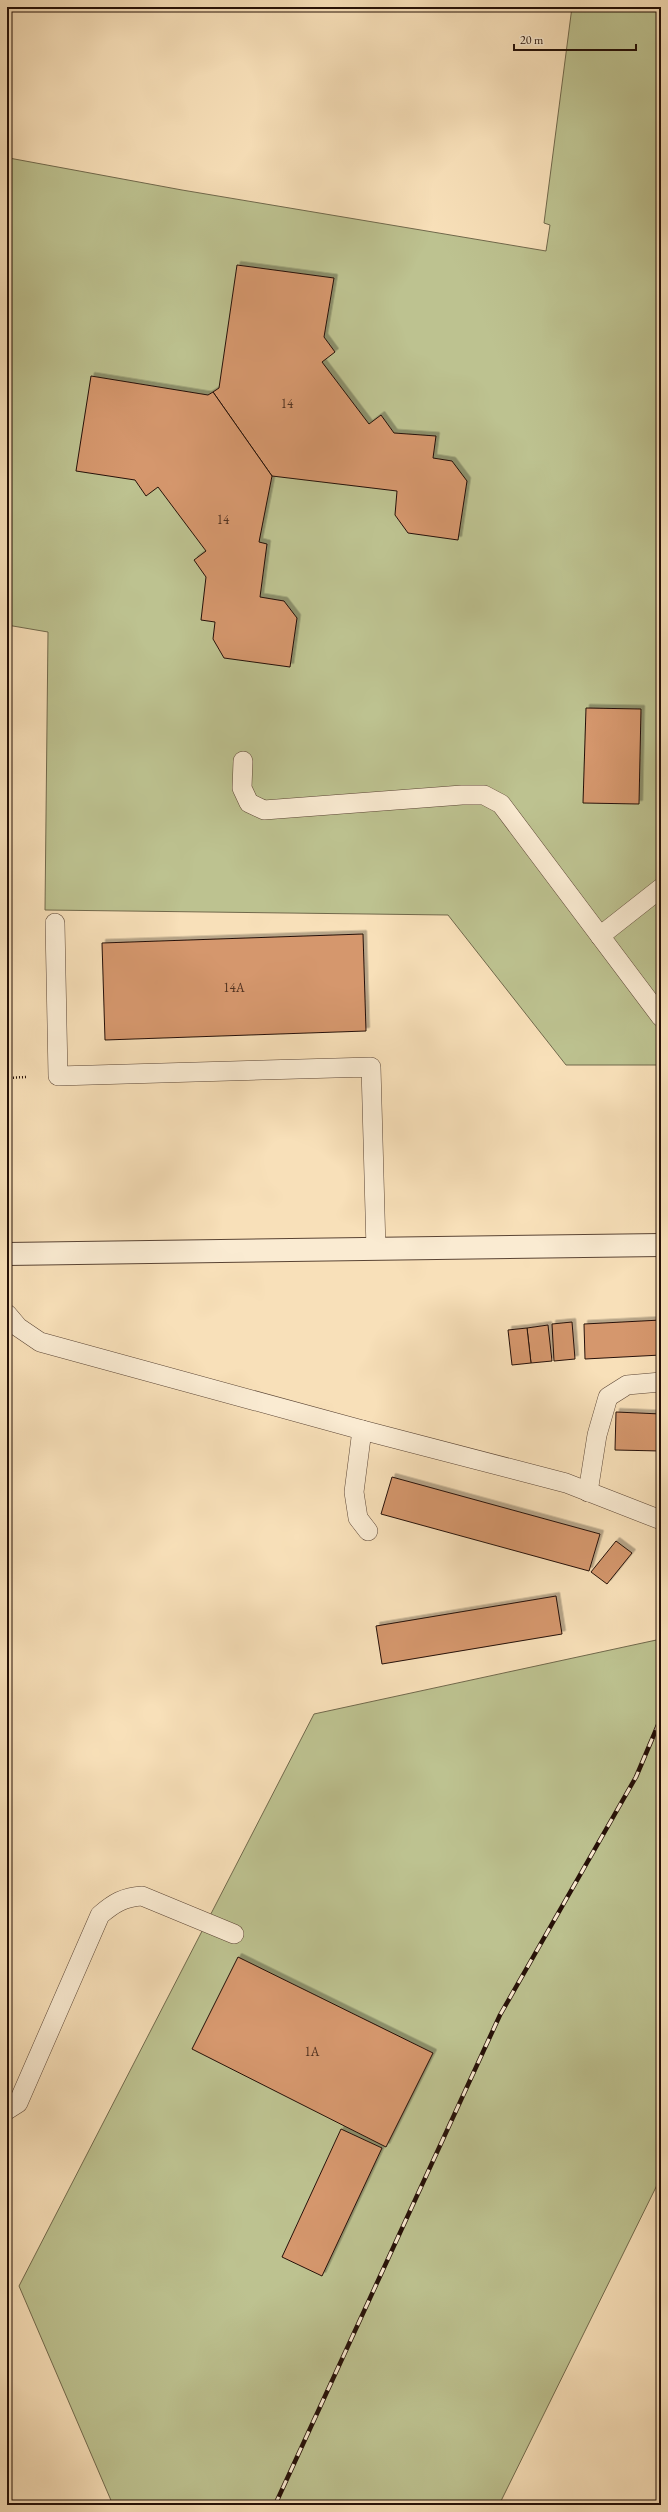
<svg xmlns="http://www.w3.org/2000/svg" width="668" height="2512" viewBox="0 0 668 2512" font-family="'EB Garamond',serif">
<defs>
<filter id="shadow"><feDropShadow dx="3.5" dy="-3.5" stdDeviation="0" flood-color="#0004"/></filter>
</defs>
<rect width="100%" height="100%" fill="#f8e0b9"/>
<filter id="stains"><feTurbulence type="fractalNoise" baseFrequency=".005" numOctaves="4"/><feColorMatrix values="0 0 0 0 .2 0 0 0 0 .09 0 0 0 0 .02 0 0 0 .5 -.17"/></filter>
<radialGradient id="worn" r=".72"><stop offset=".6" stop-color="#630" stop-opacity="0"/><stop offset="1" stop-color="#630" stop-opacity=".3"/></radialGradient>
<!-- green -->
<g fill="#bdc290" stroke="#71694c">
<path d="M 572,7 L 661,7 L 661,1065 L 566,1065 L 448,915 L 45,910 L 48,632 L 7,625 L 9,158 L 182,190 L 546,251 L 550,225 L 544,223 Z"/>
<path d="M 661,1639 L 661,2177 L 499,2505 L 113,2505 L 19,2286 L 314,1714 Z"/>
</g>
<!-- building -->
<g fill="#d5976d" stroke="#251007" filter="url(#shadow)">
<path d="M 237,265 L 334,278 L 324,337 L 335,352 L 322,362 L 369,424 L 381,415 L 394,433 L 436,436 L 433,458 L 452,461 L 467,481 L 458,540 L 408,533 L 395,515 L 397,491 L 272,476 L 213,392 L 219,388 Z"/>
<path d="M 91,376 L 208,395 L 213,392 L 272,476 L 259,542 L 267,544 L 260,597 L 284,601 L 297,618 L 290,667 L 224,658 L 213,639 L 215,622 L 201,620 L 206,577 L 194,560 L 206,551 L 158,487 L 146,496 L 135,480 L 76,471 Z"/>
<path d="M 586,708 L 641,709 L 639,804 L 583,803 Z"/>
<path d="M 363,934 L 366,1031 L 105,1040 L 102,943 Z"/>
<path d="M 661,1320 L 661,1355 L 585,1359 L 584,1324 Z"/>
<path d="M 572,1322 L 575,1359 L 554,1361 L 552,1324 Z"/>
<path d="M 548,1325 L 552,1361 L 531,1363 L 527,1328 Z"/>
<path d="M 527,1328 L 531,1363 L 512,1365 L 508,1330 Z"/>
<path d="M 616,1412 L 661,1414 L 661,1451 L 615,1450 Z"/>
<path d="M 392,1477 L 600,1534 L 589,1571 L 381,1514 Z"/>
<path d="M 616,1541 L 632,1553 L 607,1584 L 591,1572 Z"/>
<path d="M 556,1596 L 562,1634 L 382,1664 L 376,1626 Z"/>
<path d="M 238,1957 L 433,2053 L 386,2147 L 192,2049 Z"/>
<path d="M 341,2129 L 382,2148 L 322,2276 L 282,2257 Z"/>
</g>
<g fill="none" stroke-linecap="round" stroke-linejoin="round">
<!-- service casing -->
<g stroke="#5a4434" stroke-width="20">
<g id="service">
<path d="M 243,761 L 242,788 L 249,803 L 264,810 L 462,795 L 484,795 L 501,804 L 661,1017"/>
<path d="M 55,923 L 58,1076 L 371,1067 L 376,1249"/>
<path d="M 600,936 L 661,888"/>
<path d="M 7,1314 L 18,1327 L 40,1342 L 362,1430 L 566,1483 L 661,1520"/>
<path d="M 362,1430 L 354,1492 L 358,1518 L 368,1531"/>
<path d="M 588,1492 L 597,1435 L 608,1397 L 627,1385 L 661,1382"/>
<path d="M 7,2110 L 18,2103 L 100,1915 C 114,1903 124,1897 142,1896 L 234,1934"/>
</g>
</g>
<!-- minor casing -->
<g stroke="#5a4434" stroke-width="24">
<path id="minor" d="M 7,1254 L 661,1245"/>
</g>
<!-- path -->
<path stroke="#251007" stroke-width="2.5" stroke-dasharray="1 2" stroke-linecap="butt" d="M 7,1078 L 26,1077"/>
<!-- service -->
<use href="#service" stroke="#faebd2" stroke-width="19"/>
<!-- minor -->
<use href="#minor" stroke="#faebd2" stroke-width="22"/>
<!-- rail casing -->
<g stroke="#251007" stroke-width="4.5">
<path id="rail" d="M 275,2505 L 500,2015 L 636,1777 L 661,1718"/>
</g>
<!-- rail -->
<use href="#rail" stroke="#faebd2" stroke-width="3" stroke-dasharray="9" stroke-linecap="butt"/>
</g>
<g text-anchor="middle" stroke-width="4" stroke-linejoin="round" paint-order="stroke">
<!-- number labels -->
<g font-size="13" fill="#513220">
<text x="287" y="408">14</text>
<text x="223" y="524">14</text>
<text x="234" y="992">14А</text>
<text x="312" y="2056">1А</text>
</g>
</g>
<!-- margin -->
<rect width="668" height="2512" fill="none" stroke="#f8e0b9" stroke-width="24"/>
<rect x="8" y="8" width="652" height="2496" fill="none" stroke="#251007" stroke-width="2"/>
<rect x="12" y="12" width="644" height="2488" fill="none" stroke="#251007"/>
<!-- scale -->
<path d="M514 44v6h122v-6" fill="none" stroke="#251007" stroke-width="2"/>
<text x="520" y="44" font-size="12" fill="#251007" stroke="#faebd2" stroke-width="3" paint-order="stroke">20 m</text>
<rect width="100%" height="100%" filter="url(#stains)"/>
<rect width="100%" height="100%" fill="url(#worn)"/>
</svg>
